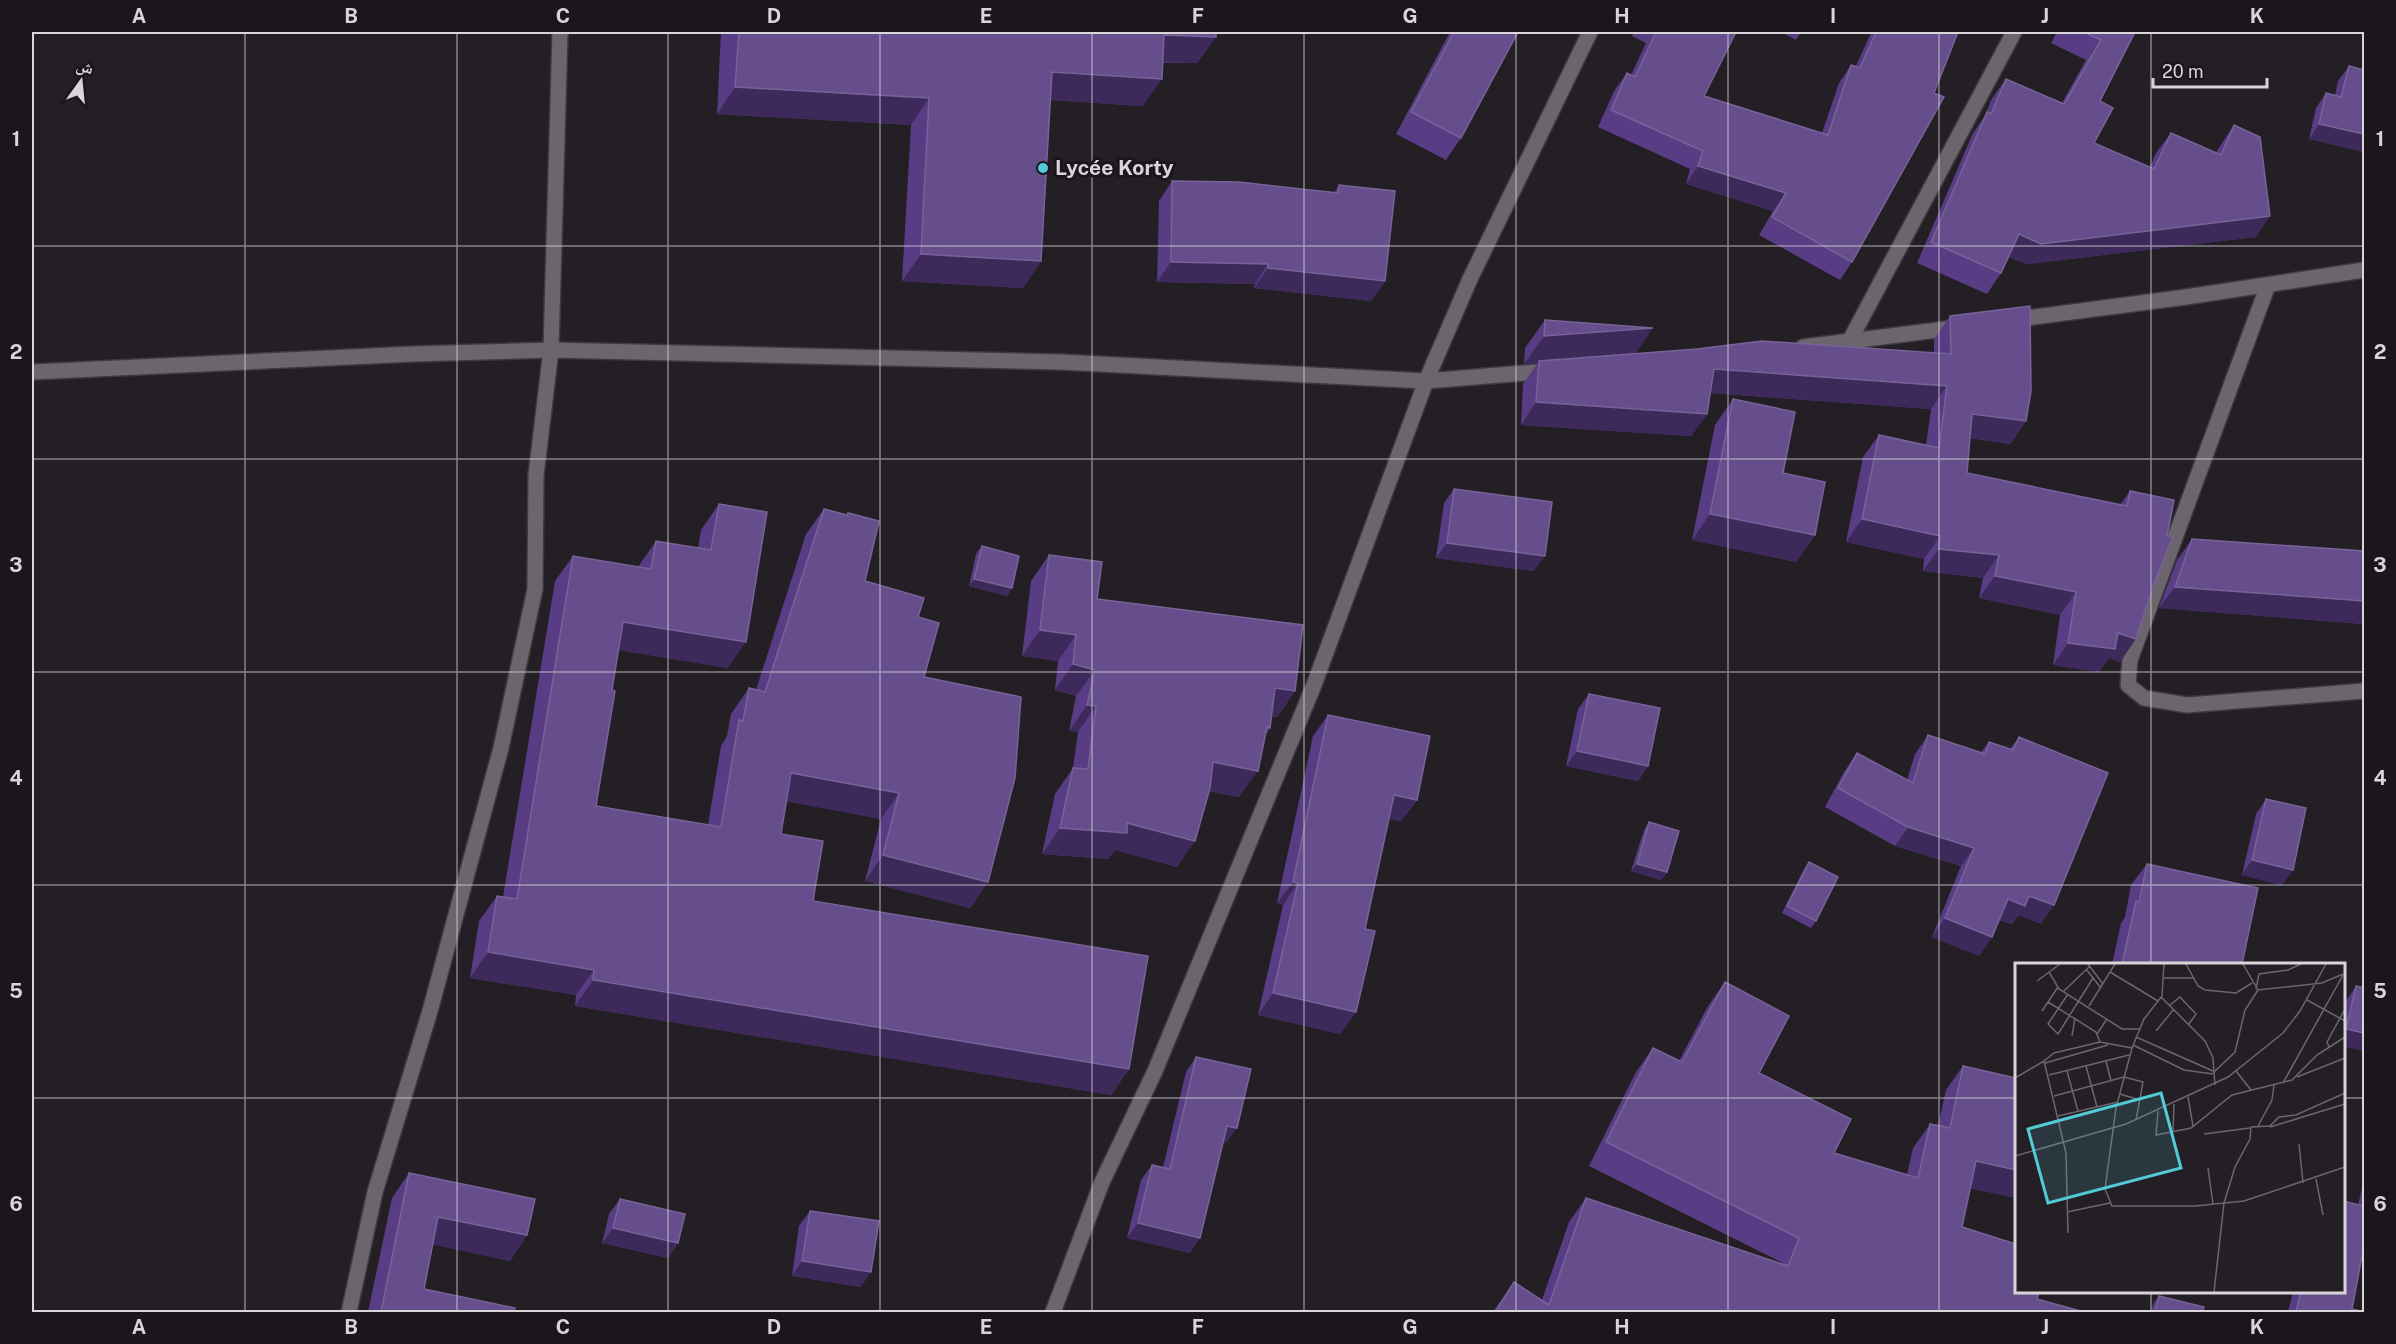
<svg xmlns="http://www.w3.org/2000/svg" width="2396" height="1344" viewBox="0 0 2396 1344" font-family="'Public Sans','Noto Naskh Arabic',sans-serif">
<rect width="100%" height="100%" fill="#241e25"/>
<g fill="none" stroke-linecap="round" stroke-linejoin="round">
<!-- minor casing -->
<g stroke="#3e393f" stroke-width="18">
<g id="minor">
<path d="M 2268,285 L 2130,660 L 2128,685 L 2144,698 L 2187,705 L 2364,691"/>
<path d="M 2011,320 L 2186,297 L 2364,270"/>
<path d="M 1849,342 L 2014,32"/>
<path d="M 1803,347 L 1961,327"/>
<path d="M 32,372 L 413,354 L 551,350 L 1061,362 L 1426,381 L 1549,371"/>
<path d="M 349,1312 L 375,1192 L 430,1011 L 501,748 L 535,589 L 536,475 L 551,350 L 560,32"/>
<path d="M 1053,1312 L 1102,1182 L 1155,1071 L 1314,685 L 1426,381 L 1470,279 L 1590,32"/>
</g>
</g>
<!-- minor -->
<use href="#minor" stroke="#6c656d" stroke-width="15"/>
</g>
<!-- wall -->
<g fill="#583d84">
<path d="M 721,32 L 1216,32 L 1216,37 L 1197,63 L 1162,63 L 1143,106 L 1050,100 L 1041,261 L 1023,288 L 902,281 L 911,125 L 717,114 Z"/>
<path d="M 1450,32 L 1518,32 L 1461,138 L 1446,160 L 1396,134 Z"/>
<path d="M 1634,32 L 1736,32 L 1704,96 L 1822,133 L 1839,83 L 1851,65 L 1856,66 L 1871,33 L 1867,32 L 1958,32 L 1852,262 L 1840,280 L 1759,235 L 1773,211 L 1686,184 L 1690,169 L 1598,127 L 1614,91 L 1627,73 L 1631,75 L 1646,43 L 1632,36 Z"/>
<path d="M 1781,32 L 1801,32 L 1796,40 Z"/>
<path d="M 2057,32 L 2135,32 L 2100,101 L 2094,143 L 2150,167 L 2156,153 L 2171,133 L 2216,153 L 2220,146 L 2234,125 L 2256,237 L 2027,264 L 2009,257 L 2001,273 L 1987,294 L 1917,263 L 1973,133 L 1985,116 L 1991,100 L 2006,79 L 2062,103 L 2086,60 L 2051,43 Z"/>
<path d="M 2349,66 L 2364,70 L 2364,152 L 2309,139 L 2316,108 L 2326,93 L 2335,95 L 2338,81 Z"/>
<path d="M 1172,181 L 1334,193 L 1339,185 L 1385,281 L 1371,301 L 1254,288 L 1255,284 L 1157,282 L 1159,201 Z"/>
<path d="M 1950,316 L 2026,421 L 2010,444 L 1970,438 L 1967,473 L 2120,505 L 2130,491 L 2120,662 L 2109,658 L 2099,672 L 2053,665 L 2060,615 L 1979,598 L 1983,578 L 1923,571 L 1924,559 L 1846,542 L 1863,457 L 1879,435 L 1926,445 L 1931,409 L 1710,393 L 1707,414 L 1691,436 L 1521,425 L 1523,384 L 1538,363 L 1524,364 L 1525,348 L 1545,320 L 1635,354 L 1934,352 L 1934,339 Z"/>
<path d="M 1733,399 L 1783,473 L 1815,535 L 1796,562 L 1692,540 L 1715,425 Z"/>
<path d="M 1454,489 L 1534,571 L 1436,558 L 1444,503 Z"/>
<path d="M 719,504 L 728,668 L 619,650 L 612,690 L 596,806 L 708,825 L 721,746 L 727,736 L 731,714 L 749,688 L 756,690 L 806,534 L 824,509 L 846,515 L 848,513 L 865,581 L 918,617 L 924,677 L 988,882 L 970,908 L 865,881 L 881,819 L 787,801 L 781,834 L 813,901 L 1129,1069 L 1111,1095 L 575,1006 L 576,995 L 470,978 L 479,921 L 497,896 L 503,897 L 555,581 L 573,556 L 638,567 L 656,541 L 698,548 L 701,530 Z"/>
<path d="M 2192,539 L 2364,551 L 2364,624 L 2159,608 L 2177,560 Z"/>
<path d="M 982,546 L 1012,588 L 1007,596 L 969,586 L 976,554 Z"/>
<path d="M 1049,555 L 1097,599 L 1295,691 L 1277,717 L 1271,716 L 1270,728 L 1266,734 L 1239,797 L 1209,791 L 1177,867 L 1115,850 L 1108,859 L 1042,854 L 1055,794 L 1073,768 L 1078,732 L 1069,731 L 1076,696 L 1055,690 L 1058,661 L 1022,656 L 1031,581 Z"/>
<path d="M 1589,694 L 1648,766 L 1638,781 L 1566,766 L 1578,709 Z"/>
<path d="M 1328,715 L 1417,800 L 1401,821 L 1389,819 L 1365,929 L 1356,1012 L 1340,1034 L 1258,1015 L 1283,905 L 1277,903 L 1313,736 Z"/>
<path d="M 1928,735 L 1981,752 L 1989,742 L 2010,749 L 2019,737 L 2041,924 L 2019,915 L 2012,924 L 1999,920 L 1992,937 L 1979,956 L 1932,937 L 1961,866 L 1895,846 L 1825,807 L 1844,772 L 1857,753 L 1907,780 L 1915,754 Z"/>
<path d="M 2266,799 L 2293,870 L 2282,885 L 2242,875 L 2256,814 Z"/>
<path d="M 1649,822 L 1667,872 L 1661,880 L 1631,871 L 1644,830 Z"/>
<path d="M 1809,862 L 1816,921 L 1811,928 L 1782,913 L 1804,869 Z"/>
<path d="M 2147,864 L 2242,964 L 2112,964 L 2121,923 L 2125,917 L 2131,885 Z"/>
<path d="M 1725,982 L 1759,1073 L 1834,1153 L 1907,1175 L 1913,1148 L 1930,1124 L 1938,1126 L 1946,1090 L 1963,1066 L 2016,1078 L 2016,1198 L 1970,1188 L 1962,1227 L 2037,1299 L 2079,1312 L 1493,1312 L 1514,1282 L 1542,1300 L 1569,1222 L 1586,1198 L 1782,1264 L 1783,1263 L 1589,1166 L 1636,1072 L 1653,1048 L 1679,1061 L 1708,1006 Z"/>
<path d="M 2356,986 L 2364,988 L 2364,1051 L 2343,1046 L 2343,1011 L 2346,1001 Z"/>
<path d="M 1196,1057 L 1226,1143 L 1223,1142 L 1190,1253 L 1127,1238 L 1141,1180 L 1152,1165 L 1163,1167 L 1186,1072 Z"/>
<path d="M 409,1173 L 527,1235 L 510,1261 L 433,1244 L 424,1289 L 514,1312 L 368,1312 L 392,1198 Z"/>
<path d="M 2364,1180 L 2364,1251 L 2363,1251 L 2352,1309 L 2364,1312 L 2288,1312 L 2293,1292 L 2343,1292 L 2358,1205 Z"/>
<path d="M 620,1199 L 678,1243 L 668,1258 L 602,1243 L 609,1214 Z"/>
<path d="M 810,1211 L 861,1287 L 792,1276 L 799,1226 Z"/>
<path d="M 2159,1296 L 2202,1312 L 2151,1312 L 2153,1304 Z"/>
</g>
<!-- shaded-wall -->
<g fill="#3d2a5a">
<path d="M 1164,35 L 1216,37 L 1197,63 L 1145,62 Z"/>
<path d="M 1052,72 L 1162,79 L 1143,106 L 1033,99 Z"/>
<path d="M 735,87 L 929,98 L 911,125 L 717,114 Z"/>
<path d="M 2319,124 L 2364,134 L 2364,152 L 2309,139 Z"/>
<path d="M 1698,166 L 1786,193 L 1773,211 L 1686,184 Z"/>
<path d="M 2270,216 L 2256,237 L 2027,264 L 2004,255 L 2019,234 Z"/>
<path d="M 921,254 L 1041,261 L 1023,288 L 902,281 Z"/>
<path d="M 1171,262 L 1268,264 L 1255,284 L 1157,282 Z"/>
<path d="M 1268,268 L 1385,281 L 1371,301 L 1254,288 Z"/>
<path d="M 1653,328 L 1634,356 L 1539,361 L 1538,363 L 1524,364 L 1544,336 Z"/>
<path d="M 1714,369 L 1947,386 L 1931,409 L 1698,392 Z"/>
<path d="M 1536,402 L 1707,414 L 1691,436 L 1521,425 Z"/>
<path d="M 1972,414 L 2026,421 L 2010,444 L 1956,436 Z"/>
<path d="M 1710,514 L 1815,535 L 1796,562 L 1692,540 Z"/>
<path d="M 1862,519 L 1940,536 L 1924,559 L 1846,542 Z"/>
<path d="M 1447,543 L 1545,556 L 1534,571 L 1436,558 Z"/>
<path d="M 1939,549 L 1999,555 L 1983,578 L 1923,571 Z"/>
<path d="M 1995,576 L 2076,592 L 2060,615 L 1979,598 Z"/>
<path d="M 974,579 L 1012,588 L 1007,596 L 969,586 Z"/>
<path d="M 2175,587 L 2364,601 L 2364,624 L 2159,608 Z"/>
<path d="M 623,622 L 746,642 L 728,668 L 605,648 Z"/>
<path d="M 1040,630 L 1076,635 L 1058,661 L 1022,656 Z"/>
<path d="M 2118,633 L 2136,639 L 2120,662 L 2109,658 L 2099,672 L 2053,665 L 2068,643 Z"/>
<path d="M 1073,664 L 1095,670 L 1076,696 L 1055,690 Z"/>
<path d="M 1275,688 L 1295,691 L 1277,717 L 1256,714 Z"/>
<path d="M 1087,705 L 1096,706 L 1078,732 L 1069,731 Z"/>
<path d="M 1577,751 L 1648,766 L 1638,781 L 1566,766 Z"/>
<path d="M 1213,762 L 1258,771 L 1239,797 L 1195,788 Z"/>
<path d="M 791,773 L 899,793 L 881,819 L 773,799 Z"/>
<path d="M 1394,795 L 1417,800 L 1401,821 L 1379,817 Z"/>
<path d="M 1127,823 L 1195,841 L 1177,867 L 1115,850 L 1108,859 L 1042,854 L 1060,828 Z"/>
<path d="M 1908,827 L 1974,848 L 1961,866 L 1895,846 Z"/>
<path d="M 883,855 L 988,882 L 970,908 L 865,881 Z"/>
<path d="M 2252,860 L 2293,870 L 2282,885 L 2242,875 Z"/>
<path d="M 1637,864 L 1667,872 L 1661,880 L 1631,871 Z"/>
<path d="M 1293,882 L 1298,883 L 1283,905 L 1277,903 Z"/>
<path d="M 2029,896 L 2054,905 L 2041,924 L 2019,915 L 2012,924 L 1994,918 L 2008,899 Z"/>
<path d="M 1945,918 L 1992,937 L 1979,956 L 1932,937 Z"/>
<path d="M 488,952 L 594,970 L 576,995 L 470,978 Z"/>
<path d="M 593,980 L 1129,1069 L 1111,1095 L 575,1006 Z"/>
<path d="M 1273,993 L 1356,1012 L 1340,1034 L 1258,1015 Z"/>
<path d="M 2346,1029 L 2364,1033 L 2364,1051 L 2343,1046 L 2343,1033 Z"/>
<path d="M 1227,1126 L 1237,1128 L 1226,1143 L 1217,1141 Z"/>
<path d="M 1976,1161 L 2016,1170 L 2016,1198 L 1959,1185 Z"/>
<path d="M 438,1217 L 527,1235 L 510,1261 L 420,1242 Z"/>
<path d="M 1138,1223 L 1200,1238 L 1190,1253 L 1127,1238 Z"/>
<path d="M 613,1228 L 678,1243 L 668,1258 L 602,1243 Z"/>
<path d="M 802,1261 L 871,1272 L 861,1287 L 792,1276 Z"/>
</g>
<!-- building -->
<g fill="#664e8d" stroke="#786399" stroke-width="1.5">
<path d="M 739,32 L 1216,32 L 1216,37 L 1164,35 L 1162,79 L 1052,72 L 1041,261 L 921,254 L 929,98 L 735,87 Z"/>
<path d="M 1454,32 L 1518,32 L 1461,138 L 1411,112 Z"/>
<path d="M 1656,32 L 1736,32 L 1704,96 L 1828,135 L 1851,65 L 1860,68 L 1876,32 L 1958,32 L 1934,93 L 1944,97 L 1852,262 L 1772,217 L 1786,193 L 1698,166 L 1703,151 L 1611,110 L 1627,73 L 1635,77 Z"/>
<path d="M 2084,32 L 2135,32 L 2100,101 L 2113,108 L 2094,143 L 2154,169 L 2171,133 L 2221,155 L 2234,125 L 2260,137 L 2270,216 L 2041,244 L 2019,234 L 2001,273 L 1931,242 L 1987,112 L 1991,114 L 2006,79 L 2064,104 L 2101,40 Z"/>
<path d="M 2349,66 L 2364,70 L 2364,134 L 2319,124 L 2326,93 L 2341,97 Z"/>
<path d="M 1172,181 L 1239,182 L 1338,193 L 1339,185 L 1395,191 L 1385,281 L 1268,268 L 1268,264 L 1171,262 Z"/>
<path d="M 2030,306 L 2031,391 L 2026,421 L 1972,414 L 1967,473 L 2127,506 L 2130,491 L 2174,500 L 2167,536 L 2173,536 L 2154,584 L 2136,639 L 2118,633 L 2115,649 L 2068,643 L 2076,592 L 1995,576 L 1999,555 L 1939,549 L 1940,536 L 1862,519 L 1879,435 L 1939,448 L 1947,386 L 1714,369 L 1707,414 L 1536,402 L 1539,361 L 1697,349 L 1762,341 L 1951,354 L 1950,316 Z"/>
<path d="M 1545,320 L 1653,328 L 1544,336 Z"/>
<path d="M 1733,399 L 1795,412 L 1783,473 L 1825,482 L 1815,535 L 1710,514 Z"/>
<path d="M 1454,489 L 1552,502 L 1545,556 L 1447,543 Z"/>
<path d="M 719,504 L 767,512 L 746,642 L 623,622 L 612,690 L 615,691 L 596,806 L 721,827 L 739,720 L 743,721 L 749,688 L 765,692 L 824,509 L 847,515 L 848,513 L 879,521 L 865,581 L 924,598 L 918,617 L 939,623 L 924,677 L 1021,697 L 1015,778 L 988,882 L 883,855 L 899,793 L 791,773 L 781,834 L 823,841 L 813,901 L 1148,956 L 1129,1069 L 593,980 L 594,970 L 488,952 L 497,896 L 517,899 L 573,556 L 651,569 L 656,541 L 711,550 Z"/>
<path d="M 2192,539 L 2364,551 L 2364,601 L 2175,587 Z"/>
<path d="M 982,546 L 1019,556 L 1012,588 L 974,579 Z"/>
<path d="M 1049,555 L 1102,562 L 1097,599 L 1303,625 L 1295,691 L 1275,688 L 1270,728 L 1267,727 L 1258,771 L 1213,762 L 1210,788 L 1195,841 L 1127,823 L 1127,833 L 1060,828 L 1073,768 L 1088,769 L 1096,706 L 1087,705 L 1095,670 L 1073,664 L 1076,635 L 1040,630 Z"/>
<path d="M 1589,694 L 1660,708 L 1648,766 L 1577,751 Z"/>
<path d="M 1328,715 L 1430,736 L 1417,800 L 1394,795 L 1365,929 L 1375,931 L 1356,1012 L 1273,993 L 1298,883 L 1293,882 Z"/>
<path d="M 1928,735 L 1985,754 L 1989,742 L 2013,750 L 2019,737 L 2108,773 L 2054,905 L 2029,896 L 2025,906 L 2008,899 L 1992,937 L 1945,918 L 1974,848 L 1908,827 L 1838,788 L 1857,753 L 1913,783 Z"/>
<path d="M 2266,799 L 2306,808 L 2293,870 L 2252,860 Z"/>
<path d="M 1649,822 L 1679,831 L 1667,872 L 1637,864 Z"/>
<path d="M 1809,862 L 1838,877 L 1816,921 L 1787,906 Z"/>
<path d="M 2147,864 L 2258,888 L 2242,964 L 2122,964 L 2136,901 L 2139,902 Z"/>
<path d="M 1725,982 L 1789,1016 L 1759,1073 L 1851,1119 L 1834,1153 L 1918,1178 L 1930,1124 L 1950,1128 L 1963,1066 L 2016,1078 L 2016,1170 L 1976,1161 L 1962,1227 L 2016,1244 L 2016,1292 L 2039,1292 L 2037,1299 L 2080,1311 L 2079,1312 L 1495,1312 L 1514,1282 L 1549,1305 L 1586,1198 L 1788,1266 L 1799,1238 L 1606,1142 L 1653,1048 L 1682,1062 Z"/>
<path d="M 2356,986 L 2364,988 L 2364,1033 L 2346,1029 Z"/>
<path d="M 1196,1057 L 1251,1069 L 1237,1128 L 1227,1126 L 1200,1238 L 1138,1223 L 1152,1165 L 1170,1169 Z"/>
<path d="M 409,1173 L 535,1199 L 527,1235 L 438,1217 L 424,1289 L 515,1308 L 514,1312 L 381,1312 Z"/>
<path d="M 620,1199 L 685,1214 L 678,1243 L 613,1228 Z"/>
<path d="M 2343,1201 L 2364,1206 L 2364,1245 L 2352,1309 L 2364,1312 L 2296,1312 L 2301,1292 L 2343,1292 Z"/>
<path d="M 810,1211 L 879,1221 L 871,1272 L 802,1261 Z"/>
<path d="M 2159,1296 L 2204,1307 L 2202,1312 L 2155,1312 Z"/>
</g>
<!-- grid -->
<path fill="none" stroke="#d9d5d9" stroke-width="1.5" stroke-opacity="0.55" d="M 245,32 L 245,1312M 457,32 L 457,1312M 668,32 L 668,1312M 880,32 L 880,1312M 1092,32 L 1092,1312M 1304,32 L 1304,1312M 1516,32 L 1516,1312M 1728,32 L 1728,1312M 1939,32 L 1939,1312M 2151,32 L 2151,964M 32,246 L 2364,246M 32,459 L 2364,459M 32,672 L 2364,672M 32,885 L 2364,885M 32,1098 L 2016,1098M 2344,1098 L 2364,1098M 2151,1292 L 2151,1312"/>
<!-- markers -->
<circle fill="#52cbd7" stroke="#1b151c" stroke-width="2" cx="1043" cy="168" r="6"/>
<g text-anchor="middle" stroke-width="6" stroke-linejoin="round" paint-order="stroke">
<!-- poi labels -->
<g font-size="21" font-weight="bold" fill="#d9d5d9" stroke="#1b151c" text-anchor="start">
<text x="1055" y="175">Lycée Korty</text>
</g>
</g>
<!-- overview -->
<g transform="translate(2015 963)">
<rect width="330" height="330" fill="#241e25"/>
<path fill="none" stroke="#6c676d" stroke-width="1.5" d="M 73,1 L 88,21M 149,1 L 147,33 L 129,56 L 117,85 L 101,145 L 90,226 L 97,243 L 180,243 L 229,238 L 330,204M 171,1 L 183,23 L 190,27 L 221,30 L 237,20M 228,1 L 243,27 L 307,20 L 328,11M 71,6 L 86,25M 34,9 L 44,26 L 107,66 L 124,66M 95,9 L 143,38M 149,15 L 178,15M 22,18 L 45,1M 241,26 L 244,11 L 273,7 L 286,1M 49,28 L 75,3M 53,31 L 33,61 L 43,71 L 78,15M 146,34 L 190,78 L 198,95 L 200,122M 292,37 L 330,58M 33,39 L 81,69 L 85,79M 155,42 L 165,34 L 181,51 L 174,61M 74,43 L 100,1M 27,48 L 43,24M 141,68 L 159,46M 82,71 L 92,56M 57,73 L 60,55M 121,74 L 198,108M 118,82 L 169,107 L 198,111M 314,84 L 312,79 L 330,46M 29,98 L 39,90 L 85,79 L 117,85M 91,98 L 96,118M 30,100 L 93,82M 71,103 L 82,144M 52,108 L 63,148M 221,108 L 236,127M 198,110 L 220,89 L 230,47 L 243,27M 34,112 L 114,92M 282,114 L 330,95M 0,115 L 29,98 L 51,190 L 53,270M 268,120 L 328,12M 105,131 L 125,137M 39,133 L 109,114 L 128,119 L 121,157M 173,134 L 178,163M 143,148 L 141,172 L 176,165 L 217,132 L 277,117 L 302,92 L 330,74M 43,153 L 103,139M 243,163 L 257,137 L 259,122M 255,164 L 330,141M 158,168 L 159,141M 189,171 L 235,165M 284,181 L 288,220M 0,193 L 111,161 L 213,114 L 268,70 L 285,48 L 311,1M 193,205 L 198,241M 301,216 L 308,252M 52,249 L 95,240M 199,329 L 209,240 L 220,204 L 235,176 L 236,164 L 255,163 L 264,154 L 281,152 L 330,130"/>
<path fill="#52cbd7" fill-opacity="0.15" stroke="#52cbd7" stroke-width="3" d="M 146,130 L 166,205 L 33,240 L 13,166 Z"/>
<rect width="330" height="330" fill="none" stroke="#d9d5d9" stroke-width="3"/>
</g>
<!-- border -->
<rect width="2396" height="1344" fill="none" stroke="#1b151c" stroke-width="66"/>
<!-- north arrow -->
<g transform="translate(81 81) rotate(15)" stroke="#1b151c" stroke-width="4.5" paint-order="stroke">
<path d="M0-4.5L10 22L0 15L-10 22Z" fill="#d9d5d9"/>
<text y="-9" font-size="16" font-weight="bold" text-anchor="middle" fill="#d9d5d9">ش</text>
</g>
<!-- scale -->
<path d="M2153 78v9h114v-9" fill="none" stroke="#d9d5d9" stroke-width="3"/>
<text x="2162" y="78" font-size="18" fill="#d9d5d9" stroke="#1b151c" stroke-width="4.5" paint-order="stroke">20 m</text>
<rect x="33" y="33" width="2330" height="1278" fill="none" stroke="#d9d5d9" stroke-width="2"/>
<g font-size="20" text-anchor="middle" font-weight="bold" fill="#d9d5d9">
<text x="139" y="23">A</text>
<text x="351" y="23">B</text>
<text x="563" y="23">C</text>
<text x="774" y="23">D</text>
<text x="986" y="23">E</text>
<text x="1198" y="23">F</text>
<text x="1410" y="23">G</text>
<text x="1622" y="23">H</text>
<text x="1833" y="23">I</text>
<text x="2045" y="23">J</text>
<text x="2257" y="23">K</text>
<text x="16" y="146">1</text>
<text x="2380" y="146">1</text>
<text x="16" y="359">2</text>
<text x="2380" y="359">2</text>
<text x="16" y="572">3</text>
<text x="2380" y="572">3</text>
<text x="16" y="785">4</text>
<text x="2380" y="785">4</text>
<text x="16" y="998">5</text>
<text x="2380" y="998">5</text>
<text x="16" y="1211">6</text>
<text x="2380" y="1211">6</text>
<text x="139" y="1334">A</text>
<text x="351" y="1334">B</text>
<text x="563" y="1334">C</text>
<text x="774" y="1334">D</text>
<text x="986" y="1334">E</text>
<text x="1198" y="1334">F</text>
<text x="1410" y="1334">G</text>
<text x="1622" y="1334">H</text>
<text x="1833" y="1334">I</text>
<text x="2045" y="1334">J</text>
<text x="2257" y="1334">K</text>
</g>
</svg>
